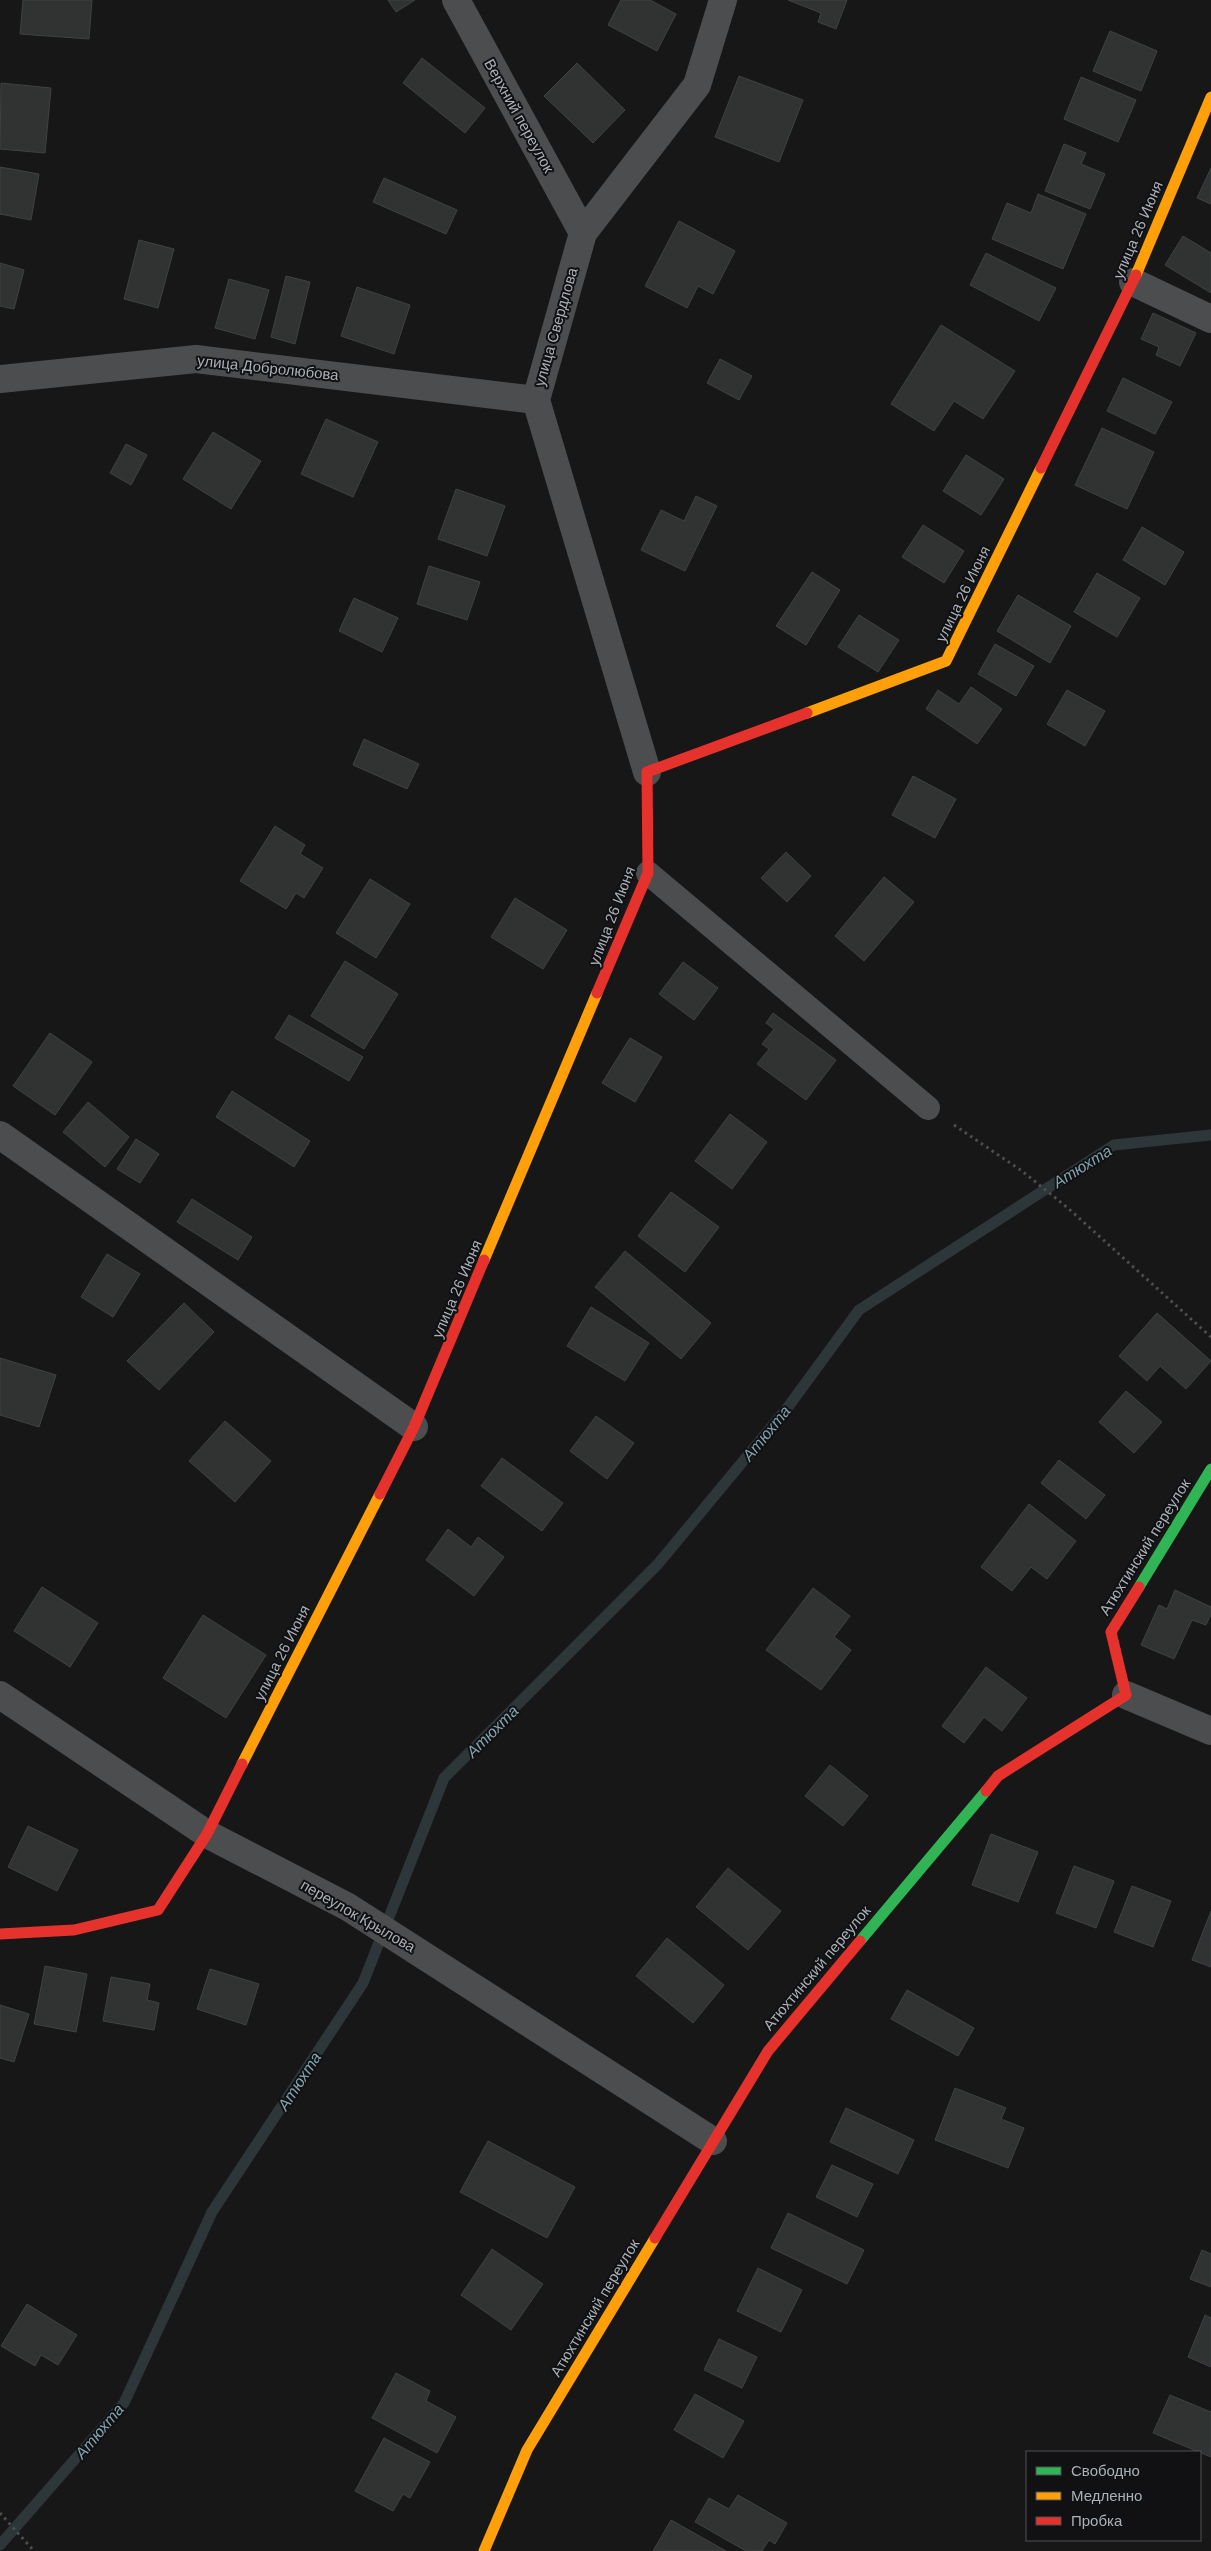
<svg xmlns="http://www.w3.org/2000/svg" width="1211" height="2551" viewBox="0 0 1211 2551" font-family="Helvetica,sans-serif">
<rect width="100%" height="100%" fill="#171717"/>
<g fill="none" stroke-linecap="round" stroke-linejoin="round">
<!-- stream -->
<path stroke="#2d373a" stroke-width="11" d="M 0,2545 L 124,2403 L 212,2212 L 363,1983 L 444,1778 L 658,1564 L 788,1407 L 859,1310 L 1114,1145 L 1211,1135"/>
</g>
<!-- building -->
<g fill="#313232" stroke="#3f4243">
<path d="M 23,0 L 92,0 L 89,39 L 20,34 Z"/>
<path d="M 388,0 L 415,0 L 396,12 Z"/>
<path d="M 621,0 L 650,0 L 676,14 L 657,51 L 608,25 Z"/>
<path d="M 788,0 L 847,0 L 836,29 L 818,22 L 821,13 Z"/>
<path d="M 1110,31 L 1157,51 L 1141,91 L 1093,71 Z"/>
<path d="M 422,58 L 485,108 L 465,133 L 403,83 Z"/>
<path d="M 577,63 L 625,110 L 593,143 L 544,96 Z"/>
<path d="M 739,76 L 803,100 L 779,162 L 715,137 Z"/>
<path d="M 1081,77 L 1136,100 L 1118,142 L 1064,119 Z"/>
<path d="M 1,83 L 51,88 L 45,153 L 0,149 Z"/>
<path d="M 1064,144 L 1086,153 L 1081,164 L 1105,174 L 1090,209 L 1045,191 Z"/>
<path d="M 0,167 L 39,174 L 31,220 L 0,214 Z"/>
<path d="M 1211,168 L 1211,204 L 1197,198 Z"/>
<path d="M 384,178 L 457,210 L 446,234 L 373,202 Z"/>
<path d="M 1038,194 L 1086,214 L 1063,269 L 992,239 L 1007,203 L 1031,213 Z"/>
<path d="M 679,221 L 735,251 L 713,294 L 698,286 L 687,308 L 645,286 Z"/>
<path d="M 1183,236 L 1211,253 L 1211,293 L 1165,265 Z"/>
<path d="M 139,240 L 174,249 L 158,308 L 124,299 Z"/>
<path d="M 986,253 L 1056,288 L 1039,321 L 970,285 Z"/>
<path d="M 0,263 L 24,270 L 14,309 L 0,306 Z"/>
<path d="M 286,276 L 310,282 L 295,344 L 271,337 Z"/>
<path d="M 229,279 L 269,290 L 255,339 L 215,328 Z"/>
<path d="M 357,287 L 410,305 L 394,354 L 341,336 Z"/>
<path d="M 1153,313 L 1196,333 L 1180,366 L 1156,355 L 1159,347 L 1141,339 Z"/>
<path d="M 941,325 L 1015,371 L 983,419 L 954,401 L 934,431 L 891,404 Z"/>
<path d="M 720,359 L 752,376 L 739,400 L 707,383 Z"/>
<path d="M 1123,378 L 1172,402 L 1155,434 L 1107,411 Z"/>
<path d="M 326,419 L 378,442 L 353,497 L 301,474 Z"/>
<path d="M 1102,428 L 1154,452 L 1127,509 L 1075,485 Z"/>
<path d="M 213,432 L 261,461 L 231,509 L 183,479 Z"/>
<path d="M 126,444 L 147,455 L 131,485 L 110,473 Z"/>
<path d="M 966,455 L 1004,479 L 981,515 L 943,491 Z"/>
<path d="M 456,489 L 505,506 L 487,556 L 438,539 Z"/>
<path d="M 696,496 L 717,506 L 685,571 L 641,550 L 661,510 L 684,521 Z"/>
<path d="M 923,525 L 964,551 L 944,583 L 902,557 Z"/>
<path d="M 1142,527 L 1184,552 L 1165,585 L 1123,560 Z"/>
<path d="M 429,566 L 480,582 L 467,620 L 417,604 Z"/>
<path d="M 812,572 L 840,590 L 806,645 L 776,626 Z"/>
<path d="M 1097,573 L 1140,598 L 1117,637 L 1074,612 Z"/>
<path d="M 1018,595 L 1071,626 L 1050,663 L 997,631 Z"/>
<path d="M 354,598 L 398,618 L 382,652 L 339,631 Z"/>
<path d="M 859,615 L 899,640 L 878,672 L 838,647 Z"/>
<path d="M 995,644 L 1034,666 L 1016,696 L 978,674 Z"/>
<path d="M 971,687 L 1002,709 L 977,744 L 926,709 L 938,690 L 959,704 Z"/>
<path d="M 1067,690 L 1105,711 L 1085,746 L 1047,724 Z"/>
<path d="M 364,739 L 419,764 L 407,789 L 353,765 Z"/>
<path d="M 913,776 L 956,799 L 935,838 L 892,815 Z"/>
<path d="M 275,826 L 305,845 L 300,854 L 323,868 L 304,898 L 296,893 L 286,909 L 240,881 Z"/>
<path d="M 786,852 L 811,876 L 787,902 L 761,878 Z"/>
<path d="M 884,877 L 914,902 L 864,961 L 835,936 Z"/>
<path d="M 370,879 L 410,904 L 376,958 L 336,933 Z"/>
<path d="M 515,898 L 567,930 L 543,969 L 491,937 Z"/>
<path d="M 345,961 L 398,994 L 364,1049 L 311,1016 Z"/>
<path d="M 683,962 L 718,988 L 694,1020 L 659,994 Z"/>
<path d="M 773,1013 L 836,1060 L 806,1100 L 757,1064 L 769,1049 L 762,1044 L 774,1029 L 766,1023 Z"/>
<path d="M 289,1015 L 363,1057 L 349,1081 L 275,1038 Z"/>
<path d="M 50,1033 L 92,1062 L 55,1115 L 13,1086 Z"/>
<path d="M 630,1038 L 662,1057 L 635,1102 L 602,1083 Z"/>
<path d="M 232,1091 L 310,1141 L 294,1167 L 216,1117 Z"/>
<path d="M 88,1102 L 129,1137 L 105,1167 L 63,1132 Z"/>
<path d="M 730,1114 L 767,1142 L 732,1189 L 695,1161 Z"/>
<path d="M 136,1139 L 159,1154 L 140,1183 L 117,1169 Z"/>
<path d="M 671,1192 L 719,1227 L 685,1272 L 638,1236 Z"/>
<path d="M 192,1199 L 252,1237 L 238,1260 L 177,1222 Z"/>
<path d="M 625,1251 L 711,1323 L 681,1359 L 595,1287 Z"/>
<path d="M 107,1254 L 140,1274 L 113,1317 L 81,1297 Z"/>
<path d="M 184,1303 L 214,1332 L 159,1390 L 127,1361 Z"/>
<path d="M 591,1307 L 649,1343 L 625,1381 L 567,1346 Z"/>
<path d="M 1157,1313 L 1211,1361 L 1186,1389 L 1160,1366 L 1147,1381 L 1119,1356 Z"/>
<path d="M 0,1358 L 56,1375 L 39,1427 L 0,1415 Z"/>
<path d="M 1126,1391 L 1162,1422 L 1134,1453 L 1099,1422 Z"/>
<path d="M 596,1416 L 634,1443 L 607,1479 L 570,1451 Z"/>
<path d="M 225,1421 L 271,1461 L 235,1502 L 189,1461 Z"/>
<path d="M 502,1458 L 563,1503 L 542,1531 L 481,1486 Z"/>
<path d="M 1059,1460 L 1105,1495 L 1086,1519 L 1041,1483 Z"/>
<path d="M 1029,1504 L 1076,1541 L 1047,1579 L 1031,1567 L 1012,1591 L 981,1567 Z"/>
<path d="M 448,1529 L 471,1547 L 478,1537 L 504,1557 L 474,1596 L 426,1560 Z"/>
<path d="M 42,1587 L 98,1623 L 70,1667 L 14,1631 Z"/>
<path d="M 813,1588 L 850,1616 L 834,1637 L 851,1650 L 821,1690 L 766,1650 Z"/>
<path d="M 1175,1590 L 1211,1607 L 1211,1614 L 1206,1625 L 1192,1620 L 1174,1659 L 1141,1645 L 1159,1605 L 1167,1609 Z"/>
<path d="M 203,1615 L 266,1655 L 226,1718 L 163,1678 Z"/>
<path d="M 986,1667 L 1027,1698 L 1002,1731 L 984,1717 L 964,1743 L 942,1726 Z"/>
<path d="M 830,1765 L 868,1796 L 843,1826 L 805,1796 Z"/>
<path d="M 28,1826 L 78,1850 L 57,1891 L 8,1867 Z"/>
<path d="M 991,1834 L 1038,1852 L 1018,1902 L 972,1885 Z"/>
<path d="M 1074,1866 L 1114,1881 L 1096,1928 L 1056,1913 Z"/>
<path d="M 728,1868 L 781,1911 L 748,1950 L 696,1907 Z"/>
<path d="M 1132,1886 L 1171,1901 L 1153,1947 L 1114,1932 Z"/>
<path d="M 1211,1911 L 1211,1967 L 1192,1960 Z"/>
<path d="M 667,1938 L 724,1985 L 693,2023 L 636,1976 Z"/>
<path d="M 45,1966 L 87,1974 L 76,2032 L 34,2024 Z"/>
<path d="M 210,1969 L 259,1984 L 246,2025 L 197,2009 Z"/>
<path d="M 111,1977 L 150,1984 L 147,2000 L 159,2003 L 154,2030 L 103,2021 Z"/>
<path d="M 907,1990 L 974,2028 L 958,2056 L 891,2019 Z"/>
<path d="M 0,2005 L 29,2014 L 14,2062 L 0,2058 Z"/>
<path d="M 955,2088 L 1006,2108 L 1001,2119 L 1024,2128 L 1008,2168 L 935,2140 Z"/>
<path d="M 846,2108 L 914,2140 L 898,2174 L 830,2142 Z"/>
<path d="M 488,2141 L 575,2187 L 547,2238 L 460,2192 Z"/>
<path d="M 832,2165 L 873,2184 L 857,2217 L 816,2197 Z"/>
<path d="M 788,2213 L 864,2250 L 847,2284 L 771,2248 Z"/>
<path d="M 492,2249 L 543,2284 L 511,2330 L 461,2295 Z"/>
<path d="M 1202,2250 L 1211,2254 L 1211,2287 L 1190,2279 Z"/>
<path d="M 758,2268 L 802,2290 L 781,2332 L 737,2311 Z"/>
<path d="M 27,2304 L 77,2335 L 58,2365 L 41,2355 L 35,2366 L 1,2346 Z"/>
<path d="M 1205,2315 L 1211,2318 L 1211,2367 L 1188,2357 Z"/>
<path d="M 719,2339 L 757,2357 L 742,2388 L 704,2370 Z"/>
<path d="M 396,2373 L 430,2391 L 426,2401 L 456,2417 L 437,2453 L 372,2418 Z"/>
<path d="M 695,2394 L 744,2421 L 723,2458 L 674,2430 Z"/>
<path d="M 1170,2395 L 1211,2412 L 1211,2457 L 1153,2433 Z"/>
<path d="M 384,2438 L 430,2462 L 410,2498 L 403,2494 L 393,2511 L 355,2491 Z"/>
<path d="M 738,2495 L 787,2523 L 775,2544 L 769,2540 L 762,2551 L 746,2551 L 695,2522 L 709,2498 L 729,2509 Z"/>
<path d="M 671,2520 L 726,2551 L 653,2551 Z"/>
</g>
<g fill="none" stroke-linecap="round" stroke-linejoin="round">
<!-- path -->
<g stroke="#4d4e51" stroke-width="3" stroke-dasharray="2.5 4" stroke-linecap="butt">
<path d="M 954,1125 L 1022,1171 L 1069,1209 L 1211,1337"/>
<path d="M 0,2513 L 34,2551"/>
</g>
<!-- lane -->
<path stroke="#4b4d4f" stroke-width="24" d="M 648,873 L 928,1108"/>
<!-- street -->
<g stroke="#4b4d4f" stroke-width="28">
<path d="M 456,0 L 583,233"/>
<path d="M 1133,282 L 1211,319"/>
<path d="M 0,379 L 196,359 L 536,400"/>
<path d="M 647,772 L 536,400 L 583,233 L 697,85 L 723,0"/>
<path d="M 0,1135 L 414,1427"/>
<path d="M 0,1695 L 207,1834 L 348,1907 L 713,2141"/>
<path d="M 1126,1695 L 1211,1731"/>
</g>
<!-- fast -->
<g stroke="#30b455" stroke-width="11">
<path d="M 1139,1587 L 1211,1469"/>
<path d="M 860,1941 L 986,1791"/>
</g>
<!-- slow -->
<g stroke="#ff9f0a" stroke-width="11">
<path d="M 1136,275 L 1211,97"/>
<path d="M 807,713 L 946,661 L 1041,468"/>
<path d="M 484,1260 L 597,993"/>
<path d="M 242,1764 L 380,1494"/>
<path d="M 484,2551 L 527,2450 L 655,2238"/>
</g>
<!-- jam -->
<g stroke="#e5322d" stroke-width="11">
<path d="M 1041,468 L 1136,275"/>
<path d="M 597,993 L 648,873 L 647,772 L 807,713"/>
<path d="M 380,1494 L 414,1427 L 484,1260"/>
<path d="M 986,1791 L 998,1776 L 1126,1695 L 1111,1632 L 1139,1587"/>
<path d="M 0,1934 L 74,1930 L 158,1910 L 207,1834 L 242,1764"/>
<path d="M 655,2238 L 768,2051 L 860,1941"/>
</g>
</g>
<g text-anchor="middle" stroke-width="4" stroke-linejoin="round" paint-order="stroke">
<!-- street labels -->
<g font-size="15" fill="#a9b0b7" stroke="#111113">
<text transform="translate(519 116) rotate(61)" y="5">Верхний переулок</text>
<text transform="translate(1138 230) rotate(-67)" y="5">улица 26 Июня</text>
<text transform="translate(556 327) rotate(-74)" y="5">улица Свердлова</text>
<text transform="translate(268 368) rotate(6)" y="5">улица Добролюбова</text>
<text transform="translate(963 594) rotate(-64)" y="5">улица 26 Июня</text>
<text transform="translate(612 916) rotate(-69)" y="5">улица 26 Июня</text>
<text transform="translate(457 1289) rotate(-67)" y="5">улица 26 Июня</text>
<text transform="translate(1145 1547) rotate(-58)" y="5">Атюхтинский переулок</text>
<text transform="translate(282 1653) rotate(-63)" y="5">улица 26 Июня</text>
<text transform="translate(358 1916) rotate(30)" y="5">переулок Крылова</text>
<text transform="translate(817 1968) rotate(-50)" y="5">Атюхтинский переулок</text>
<text transform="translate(595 2308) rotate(-59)" y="5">Атюхтинский переулок</text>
</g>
<!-- water labels -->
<g font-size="16" font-style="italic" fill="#82a4b0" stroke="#111113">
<text transform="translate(1082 1166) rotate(-32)" y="6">Атюхта</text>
<text transform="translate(766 1433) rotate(-51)" y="6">Атюхта</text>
<text transform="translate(492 1731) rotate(-45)" y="6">Атюхта</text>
<text transform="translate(299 2081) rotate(-57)" y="6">Атюхта</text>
<text transform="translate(99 2431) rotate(-50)" y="6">Атюхта</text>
</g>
</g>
<!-- legend -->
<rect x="1026" y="2451" width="175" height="90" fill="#111113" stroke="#4e5155"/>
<rect x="1036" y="2467" width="25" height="8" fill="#30b455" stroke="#4e5155"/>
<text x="1071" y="2476" font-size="15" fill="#a9b0b7">Свободно</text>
<rect x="1036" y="2492" width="25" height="8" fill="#ff9f0a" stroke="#4e5155"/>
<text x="1071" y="2501" font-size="15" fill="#a9b0b7">Медленно</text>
<rect x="1036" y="2517" width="25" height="8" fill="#e5322d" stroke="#4e5155"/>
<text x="1071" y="2526" font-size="15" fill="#a9b0b7">Пробка</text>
</svg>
